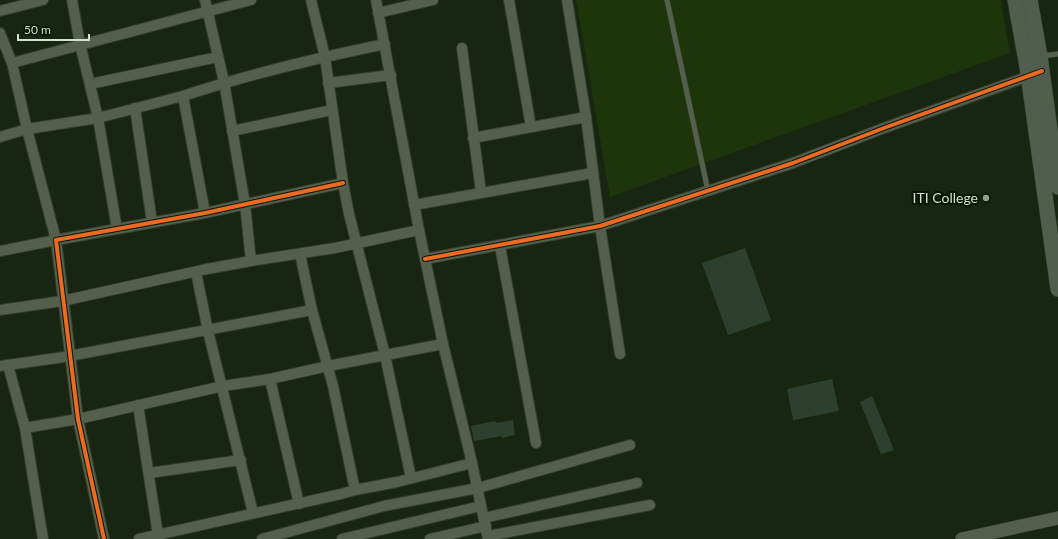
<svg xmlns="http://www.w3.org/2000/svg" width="1058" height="539" viewBox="0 0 1058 539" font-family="Lato,sans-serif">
<rect width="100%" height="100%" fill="#182510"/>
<!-- built -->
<path fill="#1c350b" d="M 576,0 L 1001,0 L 1010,53 L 610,197 Z"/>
<!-- building -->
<g fill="#2d402f">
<path d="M 745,248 L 771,320 L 728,335 L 702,263 Z"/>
<path d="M 832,379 L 839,411 L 793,420 L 787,389 Z"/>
<path d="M 872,396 L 894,450 L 881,454 L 860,402 Z"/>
<path d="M 513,420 L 515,435 L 502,438 L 502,436 L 474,441 L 471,426 L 495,421 L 496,423 Z"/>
</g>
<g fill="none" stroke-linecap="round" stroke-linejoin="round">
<!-- service casing -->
<g stroke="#333d2d" stroke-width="6">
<g id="service">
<path d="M 667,0 L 708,191"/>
<path d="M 1041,56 L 1058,54"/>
</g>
</g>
<!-- minor casing -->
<g stroke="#333d2d" stroke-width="12">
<g id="minor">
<path d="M 72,0 L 80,44 L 98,118 L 117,229"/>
<path d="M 205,0 L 224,82 L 245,204 L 251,261"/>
<path d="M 311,0 L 325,57 L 343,183 L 349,214 L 385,355 L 411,478"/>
<path d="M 376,0 L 419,230 L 443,344 L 472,463 L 488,539"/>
<path d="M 509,0 L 531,127"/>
<path d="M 567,0 L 586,117"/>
<path d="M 0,11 L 43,0"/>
<path d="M 378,13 L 433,0"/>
<path d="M 0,33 L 12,63 L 27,129 L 98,118 L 183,96 L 205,213"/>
<path d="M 462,48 L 481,192"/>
<path d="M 12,63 L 251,0"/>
<path d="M 328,83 L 391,75"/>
<path d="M 90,84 L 218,57"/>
<path d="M 183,96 C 249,74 317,58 385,44"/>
<path d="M 135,108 L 152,222"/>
<path d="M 232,131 L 332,110"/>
<path d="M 0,137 L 27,129 L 56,240 L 0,251"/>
<path d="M 473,138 L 586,117 L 600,226 L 620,354"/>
<path d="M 414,205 L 593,173"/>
<path d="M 500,246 L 536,443"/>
<path d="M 300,254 L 312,310 L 333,386 L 355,490"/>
<path d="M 425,259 L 600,226 L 793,163 L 884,128 L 1032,75"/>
<path d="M 196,272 L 208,331 L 253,513"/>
<path d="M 0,310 L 62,301 L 207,269 L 251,261 L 335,248 L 419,230"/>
<path d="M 8,365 L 25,428 L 43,539"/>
<path d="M 0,366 L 64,357 L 312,310"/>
<path d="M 270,379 L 299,504"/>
<path d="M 138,405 L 158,535"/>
<path d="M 25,428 L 78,419 L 223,386 L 270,379 L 328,366 L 443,344"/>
<path d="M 149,473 L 241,460"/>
<path d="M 484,518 L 637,483"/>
<path d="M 488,536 L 650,505"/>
<path d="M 104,539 L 78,419 L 56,240 L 205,213 L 343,183"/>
<path d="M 139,539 L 341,494 L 355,490 L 397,482 L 472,463"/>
<path d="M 262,539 L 384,506 L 478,488 L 630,445"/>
<path d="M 342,539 L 481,506"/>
<path d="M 430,539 L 486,526"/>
</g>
</g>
<!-- tertiary casing -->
<g stroke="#333d2d" stroke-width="14">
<path id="tertiary" d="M 962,539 L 1058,518"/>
</g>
<!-- secondary casing -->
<g stroke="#333d2d" stroke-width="16">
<g id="secondary">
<path d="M 1015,0 L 1027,67 L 1058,289"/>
<path d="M 1030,0 L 1040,56 L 1058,187"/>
</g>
</g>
<!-- service -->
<use href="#service" stroke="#54604c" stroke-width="5"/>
<!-- minor -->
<use href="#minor" stroke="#54604c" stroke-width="10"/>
<!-- tertiary -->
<use href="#tertiary" stroke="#54604c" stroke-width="13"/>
<!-- secondary -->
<use href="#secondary" stroke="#515e4e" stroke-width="15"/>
<!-- cycleway casing -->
<g stroke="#071402" stroke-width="6">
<g id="cycleway">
<path d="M 425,259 L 600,226 L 793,163 L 884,128 L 1042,71"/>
<path d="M 104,539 L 78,419 L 56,240 L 205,213 L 343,183"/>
</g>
</g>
<!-- cycleway -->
<use href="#cycleway" stroke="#ed6a23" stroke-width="4"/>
</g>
<!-- markers -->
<circle fill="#90a187" stroke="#071402" stroke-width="1.5" cx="986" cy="198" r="4"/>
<g text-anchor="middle" stroke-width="4" stroke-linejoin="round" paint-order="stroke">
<!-- poi labels -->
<g font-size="14" fill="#d1e4c7" stroke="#071402" text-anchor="end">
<text x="978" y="203">ITI College</text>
</g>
</g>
<!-- scale -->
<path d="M18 34v6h71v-6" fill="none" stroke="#d1e4c7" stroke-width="2"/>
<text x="24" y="34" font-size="12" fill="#d1e4c7" stroke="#071402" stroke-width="3" paint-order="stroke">50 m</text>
</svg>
